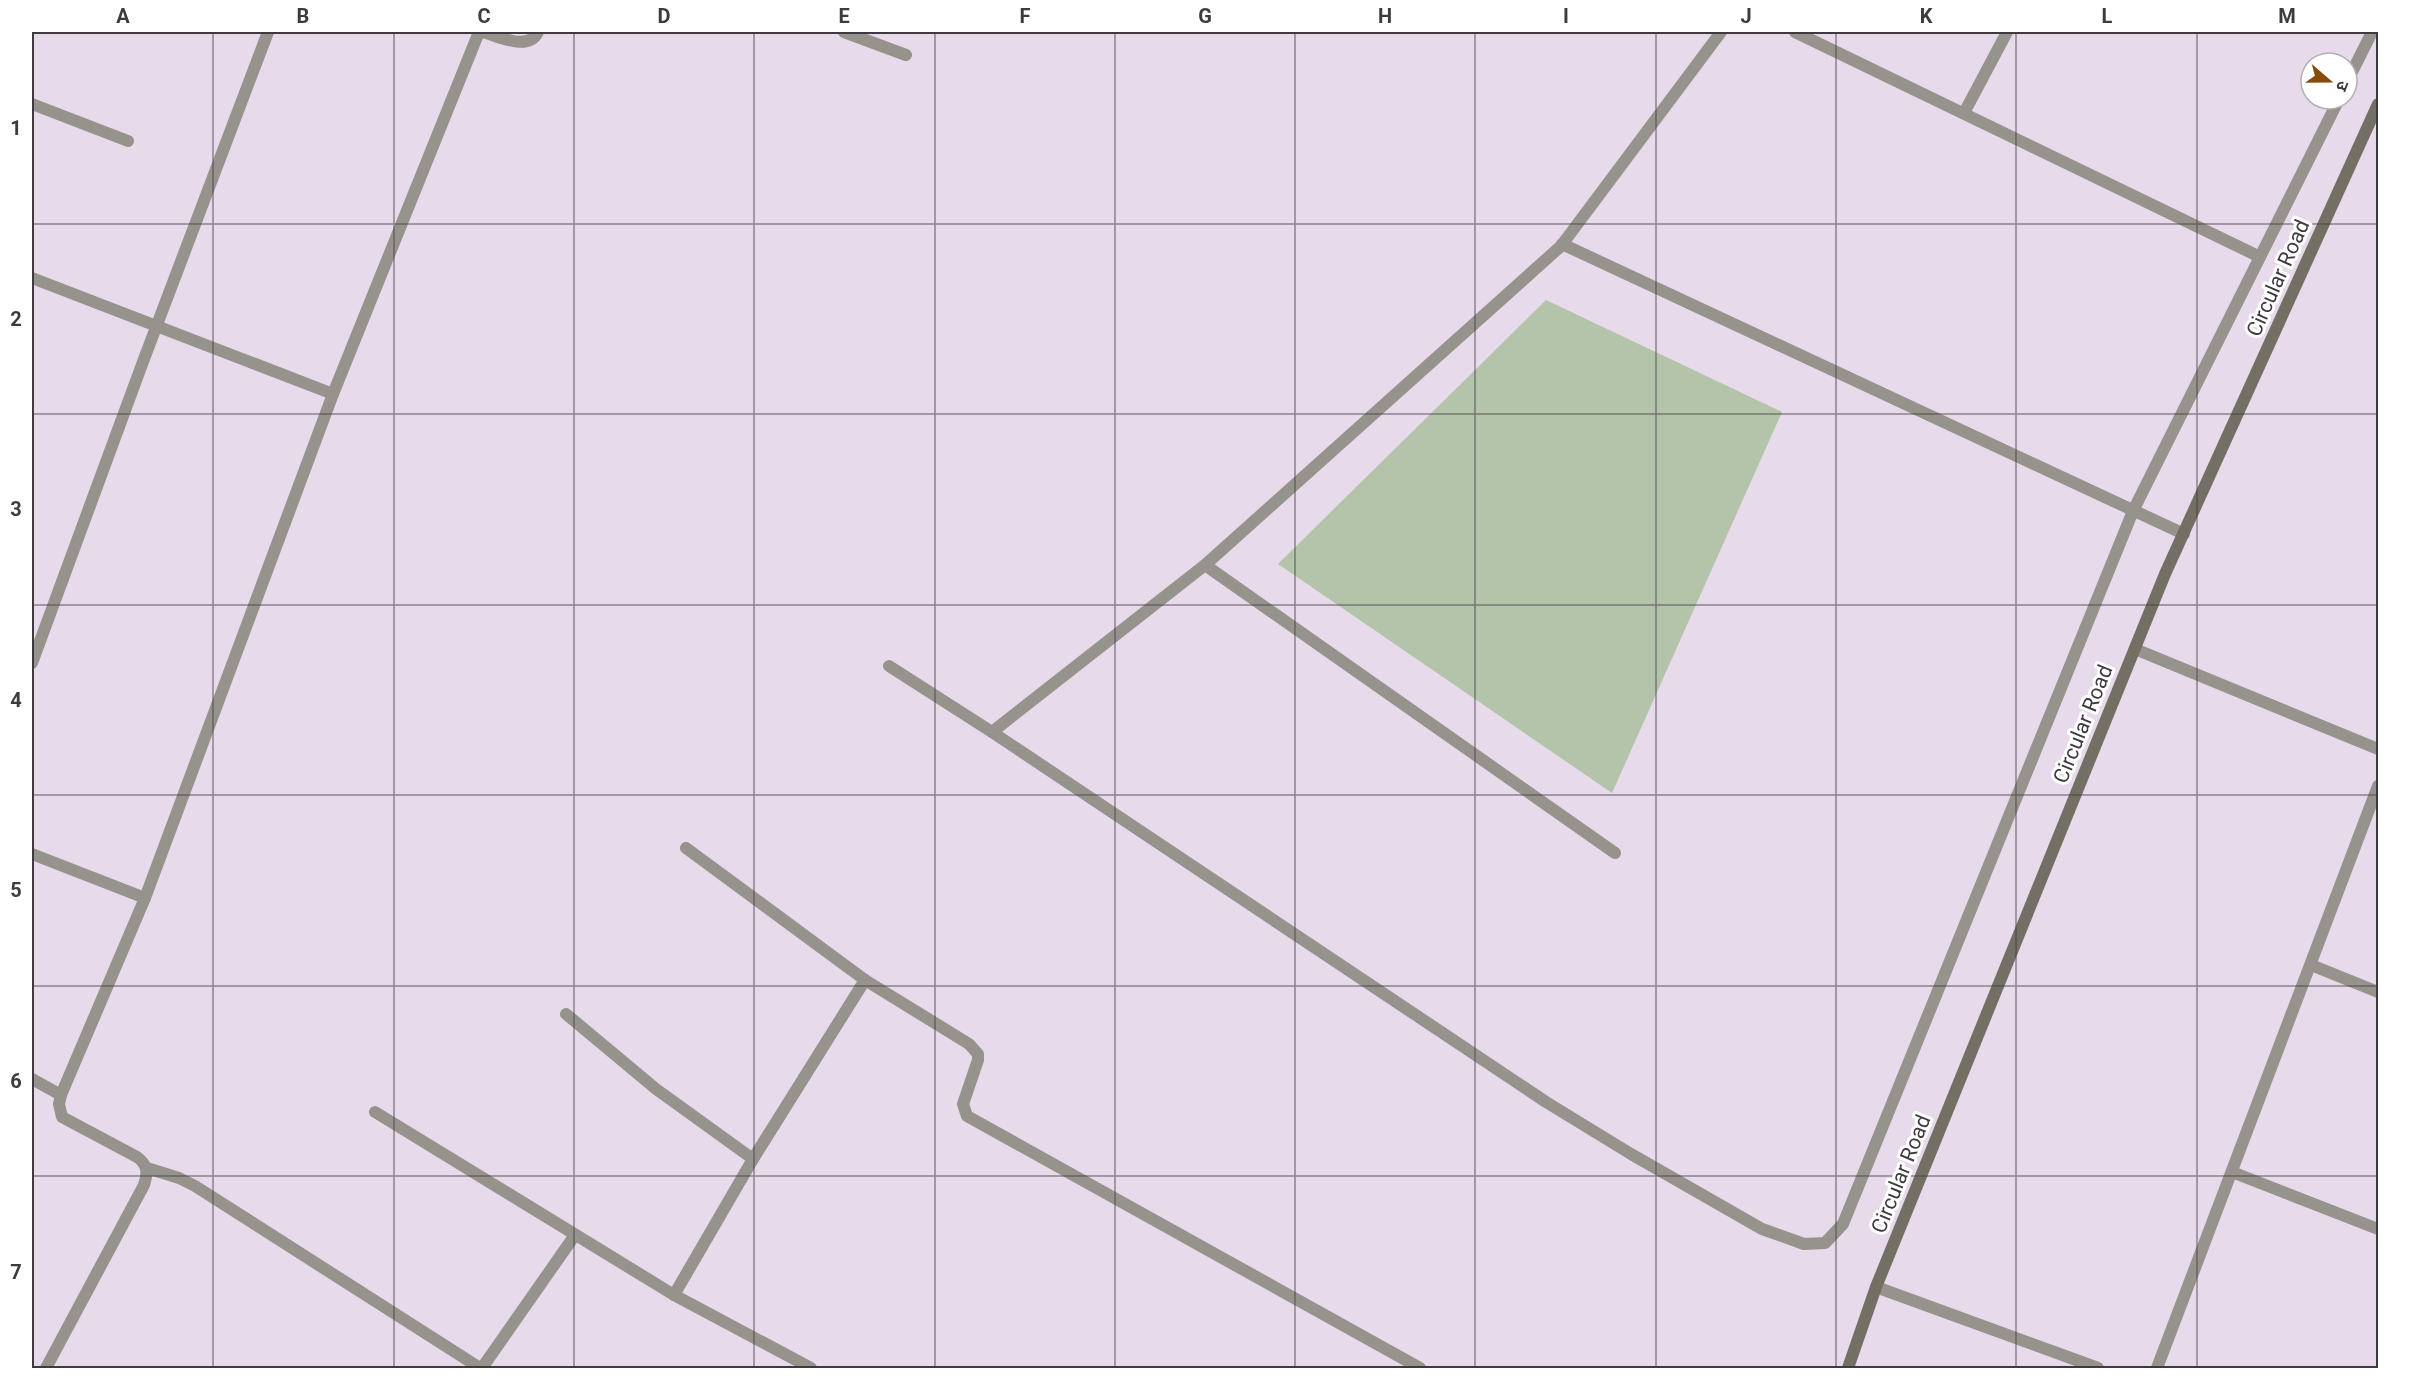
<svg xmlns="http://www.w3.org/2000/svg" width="2410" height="1400" viewBox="0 0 2410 1400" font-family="Roboto,'Noto Sans Devanagari',sans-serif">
<rect width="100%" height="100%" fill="#e7daea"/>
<!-- green -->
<path fill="#b3c4ab" d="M 1546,300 L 1782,412 L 1612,793 L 1278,564 Z"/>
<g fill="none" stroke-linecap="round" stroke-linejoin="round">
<!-- minor -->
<g stroke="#96938c" stroke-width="12">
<path d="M 482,32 C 499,36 528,52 538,32"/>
<path d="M 844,32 L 906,55"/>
<path d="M 1795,32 L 2260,257"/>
<path d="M 2347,82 L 2372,32"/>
<path d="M 32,104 L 128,141"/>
<path d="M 1964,113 L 2007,32"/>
<path d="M 1562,244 L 2184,534"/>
<path d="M 32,278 L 333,394 L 145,898 L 61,1095 L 59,1104 L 62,1117 L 137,1157 C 148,1165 148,1173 144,1185 L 46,1368"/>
<path d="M 333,394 L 479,32"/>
<path d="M 1205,565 L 1615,853"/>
<path d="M 2135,649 L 2378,749"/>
<path d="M 32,663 L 144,359 L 268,32"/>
<path d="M 889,666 L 992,732 L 1546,1102 L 1631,1154 L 1762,1229 L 1804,1244 L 1825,1243 L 1843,1224 L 2133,511 L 2339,99"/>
<path d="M 992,732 L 1205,565 L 1561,246 L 1721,32"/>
<path d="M 686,848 L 865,980 L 969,1044 L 978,1054 L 978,1060 L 963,1104 L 967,1116 L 1420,1368"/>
<path d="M 32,854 L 145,898"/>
<path d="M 2311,965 L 2378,992"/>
<path d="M 566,1014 L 656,1089 L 753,1159"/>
<path d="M 32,1079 L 61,1095"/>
<path d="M 375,1112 L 674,1295 L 811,1368"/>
<path d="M 147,1168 L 179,1178 L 195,1186 L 480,1368"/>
<path d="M 2232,1172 L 2378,1229"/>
<path d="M 1876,1287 L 2098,1368"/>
<path d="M 674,1295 L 753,1159 L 865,980"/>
<path d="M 482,1368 L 575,1235"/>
<path d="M 2157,1368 L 2378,786"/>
</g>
<!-- secondary -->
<path stroke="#736f64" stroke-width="12" d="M 1848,1368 L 1876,1287 L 2165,574 L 2378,104"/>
</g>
<!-- grid -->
<path fill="none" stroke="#3f3a40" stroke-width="1.5" stroke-opacity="0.55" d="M 213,32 L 213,1368M 394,32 L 394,1368M 574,32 L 574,1368M 754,32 L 754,1368M 935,32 L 935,1368M 1115,32 L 1115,1368M 1295,32 L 1295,1368M 1475,32 L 1475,1368M 1656,32 L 1656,1368M 1836,32 L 1836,1368M 2016,32 L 2016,1368M 2197,32 L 2197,1368M 32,224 L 2378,224M 32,414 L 2378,414M 32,605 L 2378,605M 32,795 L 2378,795M 32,986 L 2378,986M 32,1176 L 2378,1176"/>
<g text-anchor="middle" stroke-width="6" stroke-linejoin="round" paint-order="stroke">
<!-- street labels -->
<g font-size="21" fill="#3f3a40" stroke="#fff">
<text transform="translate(2278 278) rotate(-66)" y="7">Circular Road</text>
<text transform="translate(2083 724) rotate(-68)" y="7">Circular Road</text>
<text transform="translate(1901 1174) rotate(-68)" y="7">Circular Road</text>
</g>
</g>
<!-- border -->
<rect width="2410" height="1400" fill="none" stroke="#ffffff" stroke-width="66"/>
<!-- north arrow -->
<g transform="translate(2329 81) rotate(110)"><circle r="28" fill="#ffffff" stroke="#b2b0b3" stroke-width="1.5"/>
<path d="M0-4.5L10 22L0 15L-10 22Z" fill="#874a09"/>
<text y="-9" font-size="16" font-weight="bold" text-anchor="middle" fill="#3f3a40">उ</text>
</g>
<rect x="33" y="33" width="2344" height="1334" fill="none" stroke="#3f3a40" stroke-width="2"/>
<g font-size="20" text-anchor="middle" font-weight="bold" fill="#3f3a40">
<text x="123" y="23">A</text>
<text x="303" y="23">B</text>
<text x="484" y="23">C</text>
<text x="664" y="23">D</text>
<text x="844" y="23">E</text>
<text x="1025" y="23">F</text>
<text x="1205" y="23">G</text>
<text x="1385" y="23">H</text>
<text x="1566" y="23">I</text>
<text x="1746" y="23">J</text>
<text x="1926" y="23">K</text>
<text x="2107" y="23">L</text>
<text x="2287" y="23">M</text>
<text x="16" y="135">1</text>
<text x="16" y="326">2</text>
<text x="16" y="516">3</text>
<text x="16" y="707">4</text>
<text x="16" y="897">5</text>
<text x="16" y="1088">6</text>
<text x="16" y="1279">7</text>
</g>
</svg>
